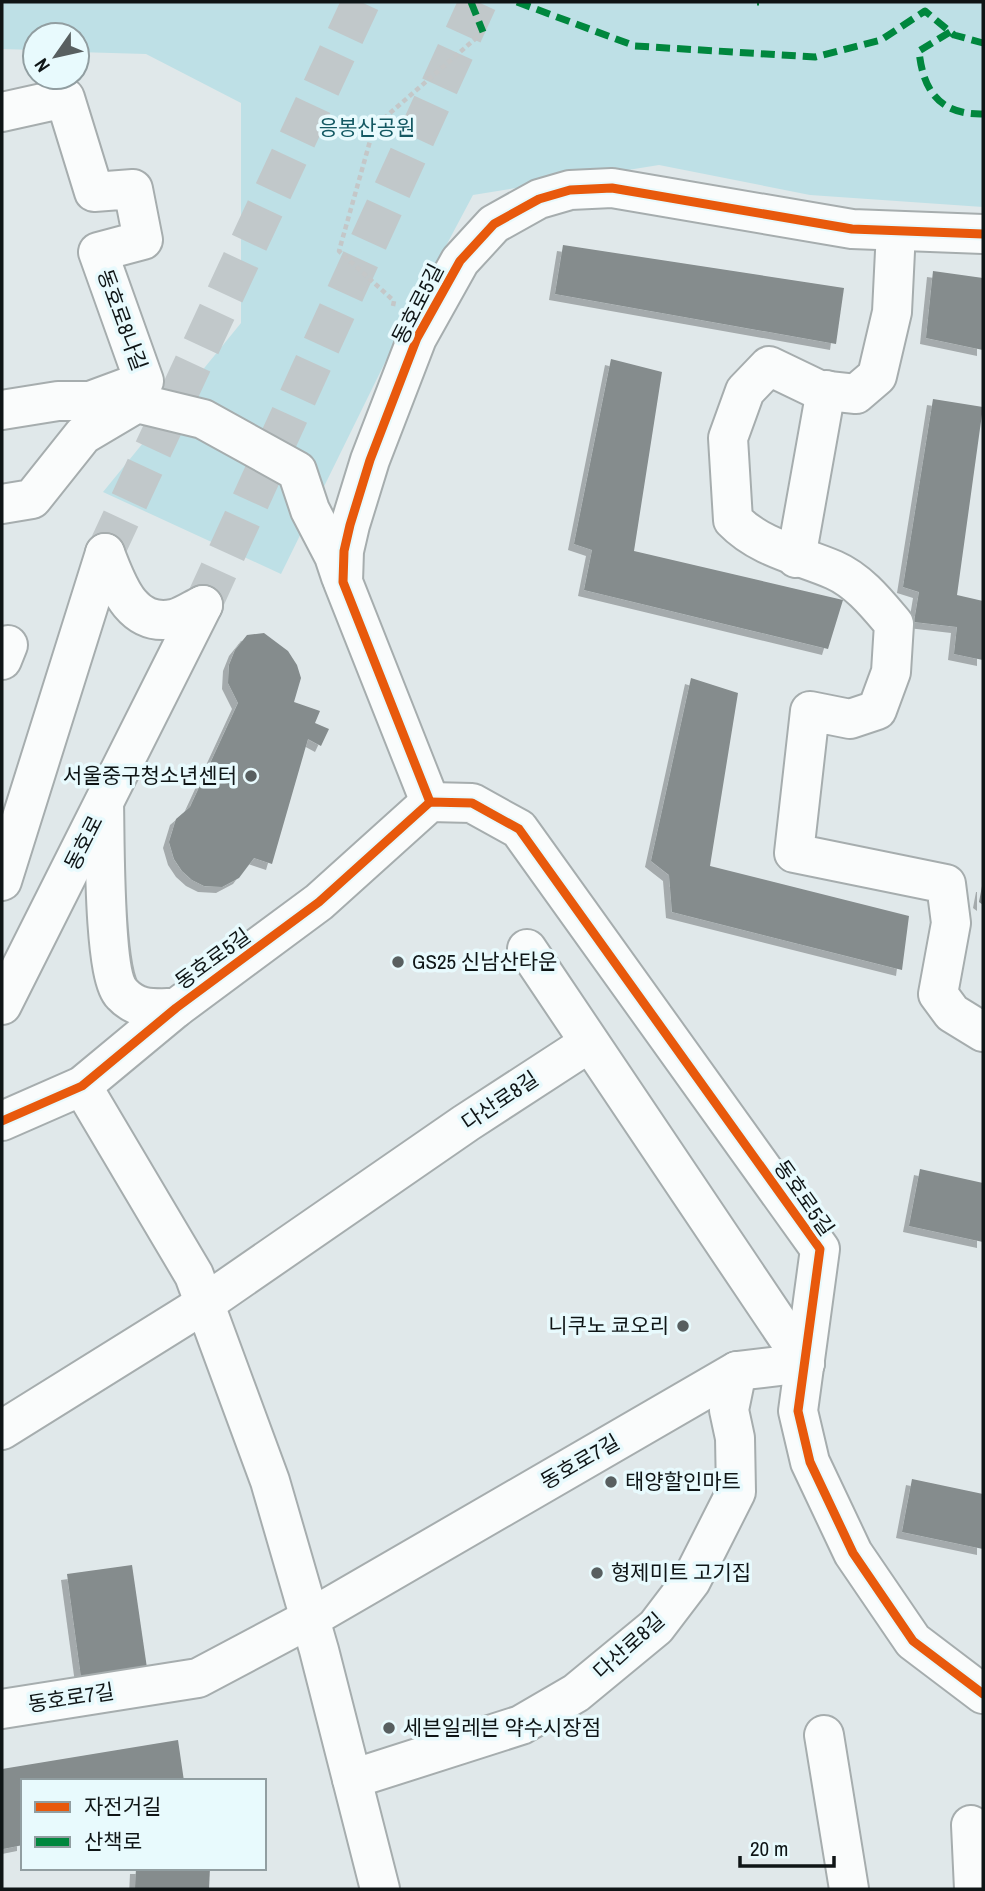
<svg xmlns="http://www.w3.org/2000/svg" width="985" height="1891" viewBox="0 0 985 1891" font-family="'Archivo Narrow','Noto Sans KR',sans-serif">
<defs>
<filter id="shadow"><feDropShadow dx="-6" dy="6" stdDeviation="0" flood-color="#0004"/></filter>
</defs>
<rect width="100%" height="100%" fill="#e0e8ea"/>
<!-- green -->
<path fill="#bee0e6" d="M 2,2 L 983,2 L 983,207 L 810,195 L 659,165 L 473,195 L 397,338 L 281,574 L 103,492 L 241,323 L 241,103 L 146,54 L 77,52 L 77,35 L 35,35 L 35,50 L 2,49 Z"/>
<!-- building -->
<g fill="#858c8d" filter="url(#shadow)">
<path d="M 563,245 L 844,288 L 836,344 L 555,294 Z"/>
<path d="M 933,271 L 983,278 L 983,350 L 926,338 Z"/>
<path d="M 611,359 L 662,372 L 634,551 L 843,600 L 828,649 L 584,590 L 592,550 L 574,544 Z"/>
<path d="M 933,399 L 983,407 L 957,595 L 983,601 L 983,660 L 954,654 L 957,627 L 914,622 L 919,592 L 903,587 Z"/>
<path d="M 264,633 L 288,651 L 297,665 L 301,678 L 294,702 L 320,711 L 315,723 L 329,729 L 321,746 L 308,739 L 272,864 L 254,858 L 239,878 L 222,887 L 204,886 L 192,880 L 182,871 L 174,859 L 169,842 L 176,819 L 190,807 L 238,703 L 228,683 L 229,665 L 235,650 L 247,635 Z"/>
<path d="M 691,678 L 738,693 L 710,866 L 909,916 L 902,970 L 672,912 L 669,875 L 651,861 Z"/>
<path d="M 982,886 L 983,886 L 983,905 L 979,902 Z"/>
<path d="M 920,1169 L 983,1183 L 983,1242 L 909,1226 Z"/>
<path d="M 912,1479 L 983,1494 L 983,1549 L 902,1532 Z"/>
<path d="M 132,1565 L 147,1668 L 81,1677 L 67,1574 Z"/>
<path d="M 178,1740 L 184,1781 L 23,1781 L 23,1845 L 3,1849 L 2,1769 Z"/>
<path d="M 136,1868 L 210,1868 L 209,1889 L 135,1889 Z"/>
</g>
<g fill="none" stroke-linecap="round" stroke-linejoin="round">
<!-- major-tunnel -->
<g stroke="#c1c8ca" stroke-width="38" stroke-dasharray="38 19" stroke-linecap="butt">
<path d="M 105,553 L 361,2"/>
<path d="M 203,605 L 478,2"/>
</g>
<!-- minor casing -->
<g stroke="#a6adae" stroke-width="42">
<g id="minor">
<path d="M 2,112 L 65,98 L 94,192 L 133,189 L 143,240 L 98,252 L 144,381 L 90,401"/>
<path d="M 896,231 L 892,312 L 877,376 L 856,394 L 819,390 L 769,366 L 745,391 L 728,438 L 733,520 C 760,548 799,555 834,570 C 859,581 877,604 894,624 L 891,672 L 877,710 L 850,719 L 810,711 L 794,853 L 946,884 L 951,923 L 938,994 L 952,1013 L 983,1032"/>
<path d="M 2,410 L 58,401 L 90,401 L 108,417"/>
<path d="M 2,504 L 32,499 L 83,435 L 137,403 L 203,419 L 297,471 L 310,510 L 334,556 L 341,577"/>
<path d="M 796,558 L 826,390"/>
<path d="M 2,660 L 8,645"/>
<path d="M 430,802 L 343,582 L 344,551 L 350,525 L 370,460 L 417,338 L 460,261 L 494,224 L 539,199 L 570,190 L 612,188 L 852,229 L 983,234"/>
<path d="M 104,803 C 105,835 103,975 122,994 C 138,1011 154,1008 176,1008"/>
<path d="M 527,949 L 805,1363"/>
<path d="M 82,1086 L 194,1275 L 270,1481 L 319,1650 L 380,1889"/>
<path d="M 2,1121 L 82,1086 L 176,1008 L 319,902 L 430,802 L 472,803 L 519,829 L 820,1249 L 798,1411 L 810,1462 L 853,1553 L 913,1641 L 983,1694"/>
<path d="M 2,1430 L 204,1304 L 466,1123 L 589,1043"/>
<path d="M 2,1709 L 198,1678 L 309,1619 L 737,1371 L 805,1363"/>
<path d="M 824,1735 L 849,1889"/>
<path d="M 352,1779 L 521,1725 L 576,1693 L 656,1627 L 691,1581 L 736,1492 L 735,1438 L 729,1410 L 737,1371"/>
<path d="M 971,1825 L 974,1889"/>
</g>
</g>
<!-- major casing -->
<g stroke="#a6adae" stroke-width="42">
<g id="major">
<path d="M 105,553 C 117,583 130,627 173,619 C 183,617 194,609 203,605"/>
<path d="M 2,881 L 105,553"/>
<path d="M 2,1005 L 203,605"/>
</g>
</g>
<!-- path -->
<path stroke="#c4c7c8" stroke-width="4.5" stroke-dasharray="5 3.5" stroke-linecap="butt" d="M 393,306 L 394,301 L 339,251 L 374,127 L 483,32"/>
<!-- minor -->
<use href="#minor" stroke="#fafcfc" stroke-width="38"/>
<!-- major -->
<use href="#major" stroke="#fafcfc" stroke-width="38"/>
<!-- quiet -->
<g stroke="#00873e" stroke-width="7" stroke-dasharray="14 7" stroke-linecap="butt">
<path d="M 471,2 L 483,32"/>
<path d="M 517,2 L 635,46 L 815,57 L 881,40 L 925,11 L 954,35 L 983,43"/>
<path d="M 757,2 L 759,2"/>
<path d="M 950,32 L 919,51 C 923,91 940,115 983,114"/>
</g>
<!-- cycleway casing -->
<g stroke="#e8fafd" stroke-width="13">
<g id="cycleway">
<path d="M 430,802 L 343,582 L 344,551 L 350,525 L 370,460 L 417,338 L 460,261 L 494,224 L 539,199 L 570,190 L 612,188 L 852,229 L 983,234"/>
<path d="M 2,1121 L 82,1086 L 176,1008 L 319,902 L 430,802 L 472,803 L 519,829 L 820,1249 L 798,1411 L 810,1462 L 853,1553 L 913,1641 L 983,1694"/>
</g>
</g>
<!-- cycleway -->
<use href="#cycleway" stroke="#e8590c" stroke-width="9"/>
</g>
<!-- markers -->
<g fill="#585f60" stroke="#e8fafd" stroke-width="2.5">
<circle cx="251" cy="776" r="7"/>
<circle cx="398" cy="962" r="7"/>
<circle cx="683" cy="1326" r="7"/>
<circle cx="611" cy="1482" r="7"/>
<circle cx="597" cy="1573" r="7"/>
<circle cx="389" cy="1728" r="7"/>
</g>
<g text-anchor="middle" stroke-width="7" stroke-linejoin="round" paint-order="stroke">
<!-- park labels -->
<g font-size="21" fill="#135862" stroke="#e8fafd">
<text x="367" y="135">응봉산공원</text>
</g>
<!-- street labels -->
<g font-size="21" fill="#0f1516" stroke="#e8fafd">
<text transform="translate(418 304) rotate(-63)" y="7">동호로5길</text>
<text transform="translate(122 320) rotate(70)" y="7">동호로8나길</text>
<text transform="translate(84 843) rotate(-63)" y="7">동호로</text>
<text transform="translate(213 959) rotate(-36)" y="7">동호로5길</text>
<text transform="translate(500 1101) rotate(-34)" y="7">다산로8길</text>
<text transform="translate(804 1198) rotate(55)" y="7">동호로5길</text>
<text transform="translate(580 1462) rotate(-30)" y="7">동호로7길</text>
<text transform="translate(629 1646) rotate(-42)" y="7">다산로8길</text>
<text transform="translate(71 1698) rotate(-9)" y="7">동호로7길</text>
</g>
<!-- poi labels -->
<g font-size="21" fill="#0f1516" stroke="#e8fafd" text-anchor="start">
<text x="237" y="783" text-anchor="end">서울중구청소년센터</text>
<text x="412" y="969">GS25 신남산타운</text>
<text x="669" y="1333" text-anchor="end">니쿠노 쿄오리</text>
<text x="625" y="1489">태양할인마트</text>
<text x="611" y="1580">형제미트 고기집</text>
<text x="403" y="1735">세븐일레븐 약수시장점</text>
</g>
</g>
<!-- border -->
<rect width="985" height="1891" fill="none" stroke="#0f1516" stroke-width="7"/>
<!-- legend -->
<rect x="21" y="1779" width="245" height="91" fill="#e8fafd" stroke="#919ea1" stroke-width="2"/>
<rect x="35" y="1802" width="35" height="10" fill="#e8590c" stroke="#919ea1" stroke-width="2"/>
<text x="84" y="1814" font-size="21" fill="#0f1516">자전거길</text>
<rect x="35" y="1837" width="35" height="10" fill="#00873e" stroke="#919ea1" stroke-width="2"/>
<text x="84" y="1849" font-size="21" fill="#0f1516">산책로</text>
<!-- north arrow -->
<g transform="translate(56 56) rotate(236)"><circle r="33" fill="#e8fafd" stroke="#919ea1" stroke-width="2"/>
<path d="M0-5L12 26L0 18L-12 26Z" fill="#585f60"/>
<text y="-10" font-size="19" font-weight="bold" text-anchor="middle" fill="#0f1516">N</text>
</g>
<!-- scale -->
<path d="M740 1856v10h94v-10" fill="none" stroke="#0f1516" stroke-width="3.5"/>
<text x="750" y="1856" font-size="21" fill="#0f1516" stroke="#e8fafd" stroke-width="5" paint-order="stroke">20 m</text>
</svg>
